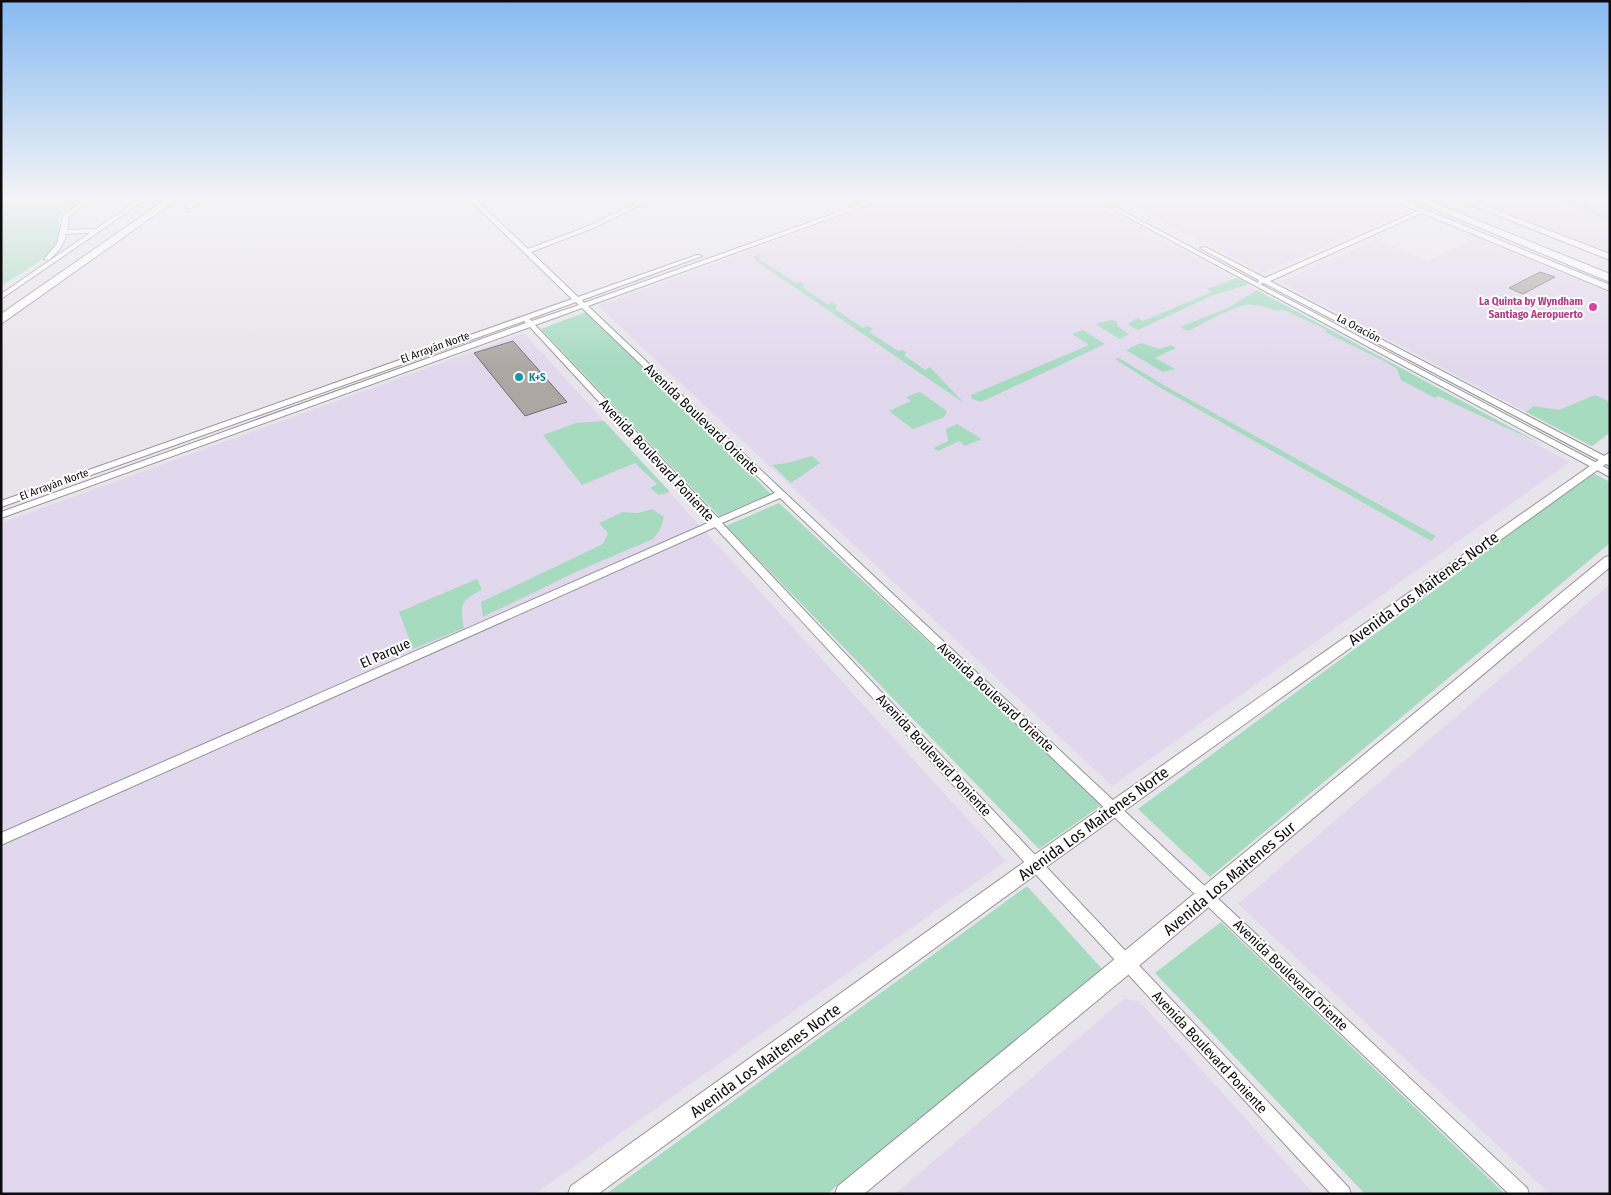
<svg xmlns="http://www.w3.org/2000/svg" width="1611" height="1195" viewBox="0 0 1611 1195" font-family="'Fira Sans Condensed',sans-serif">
<rect width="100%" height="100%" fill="#e7e5eb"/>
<!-- industrial -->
<g fill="#e2d8ed">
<path d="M 889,200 L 1090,200 L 1570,462 L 1112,786 L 598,306 Z"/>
<path d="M 1122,200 L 1385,200 L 1410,210 L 1262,273 Z"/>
<path d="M 1478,200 L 1610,200 L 1610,252 L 1508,214 Z"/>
<path d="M 1477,238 L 1610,293 L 1610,434 L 1592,447 L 1280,282 L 1377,239 L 1427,261 Z"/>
<path d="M 524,333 L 1006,861 L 535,1194 L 1,1194 L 1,523 Z"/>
<path d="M 1610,584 L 1610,1194 L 1550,1194 L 1238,904 Z"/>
<path d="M 1124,999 L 1139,1001 L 1314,1194 L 895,1194 Z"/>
</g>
<!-- green -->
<g fill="#a6dbc0">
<path d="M 1,200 L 80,200 L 63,211 L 58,219 C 58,227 60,234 57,242 C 50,258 16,276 1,286 Z"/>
<path d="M 1571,200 L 1592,200 L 1589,203 L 1590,206 L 1586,207 L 1610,217 L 1610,221 L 1561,202 Z"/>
<path d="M 757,254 L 761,256 L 759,259 L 796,283 L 800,282 L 805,285 L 802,287 L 828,305 L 832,302 L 837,306 L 835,309 L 863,328 L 868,326 L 873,329 L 869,332 L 898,351 L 902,350 L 907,352 L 904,355 L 925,370 L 930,367 L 964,403 L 756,261 L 754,257 Z"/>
<path d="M 1237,278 L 1249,284 L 1213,295 L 1138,330 L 1127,324 L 1138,318 L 1143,321 L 1212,292 L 1207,289 Z"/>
<path d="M 1257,290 L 1543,445 L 1438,396 L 1435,398 L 1401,380 L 1397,369 L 1384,361 L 1325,332 L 1327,330 L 1284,310 C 1276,313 1260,303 1246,305 C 1229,308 1205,323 1188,331 L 1180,327 L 1228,308 Z"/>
<path d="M 586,312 L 771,494 L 719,516 L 541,329 Z"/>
<path d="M 1112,320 L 1117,322 L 1117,326 L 1129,334 L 1120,339 L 1095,324 Z"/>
<path d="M 1083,330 L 1105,344 L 981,402 L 972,399 L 971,395 L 1089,345 L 1072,334 Z"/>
<path d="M 1141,343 L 1160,349 L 1171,345 L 1176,348 L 1155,358 L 1175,369 L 1163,372 L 1126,350 Z"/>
<path d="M 1119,358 L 1167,387 L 1436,536 L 1431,541 L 1159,387 L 1115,359 Z"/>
<path d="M 920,392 L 947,411 L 944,417 L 913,429 L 889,411 L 911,401 L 906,397 Z"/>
<path d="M 1595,395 L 1610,402 L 1610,432 L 1592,446 L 1526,412 L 1534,406 L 1559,410 Z"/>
<path d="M 604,421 L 670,492 L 659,495 L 650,488 L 657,484 L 635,463 L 582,485 L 543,435 L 576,423 Z"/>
<path d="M 957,424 L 982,439 L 965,446 L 959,441 L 938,451 L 933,448 L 948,441 L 946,429 Z"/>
<path d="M 812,456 L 820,463 L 791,483 L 772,465 L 787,463 Z"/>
<path d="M 1593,473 L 1610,482 L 1610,543 L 1210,877 L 1138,809 Z"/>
<path d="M 779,503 L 1103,804 L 1039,849 L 726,526 Z"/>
<path d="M 652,509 L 664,517 L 660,530 L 653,539 L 580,570 L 483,617 L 481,602 L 603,544 L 608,533 L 599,523 L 623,512 L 638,513 Z"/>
<path d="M 477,579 L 482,590 C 460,600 460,605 464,628 L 413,649 L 399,612 Z"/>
<path d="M 1027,886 L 1103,970 L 827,1194 L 606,1194 Z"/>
<path d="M 1221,922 L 1505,1194 L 1365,1194 L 1155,973 Z"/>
</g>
<!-- building -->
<g fill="#aca7a3" stroke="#726e6a">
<path d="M 1540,272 L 1555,277 L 1523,294 L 1509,288 Z"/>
<path d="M 513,341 L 567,402 L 525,416 L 474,353 Z"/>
</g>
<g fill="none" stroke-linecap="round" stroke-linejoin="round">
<!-- street casing -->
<g stroke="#959399" stroke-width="2">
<g id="street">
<path d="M 84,200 L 90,200 L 69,217 L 67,230 L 96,229 L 139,200 L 145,200 L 1,299 L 1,294 L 90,233 L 66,234 C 64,245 58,252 49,260 L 44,259 L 57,244 L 63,216 Z"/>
<path d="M 196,200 L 202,200 L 190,208 L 186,208 L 186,206 Z"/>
<path d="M 470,200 L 476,200 L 528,249 L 589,226 L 643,200 L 650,200 L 593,228 L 531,252 L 578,297 L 697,255 L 702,256 L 582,300 L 584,303 L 872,200 L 879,200 L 878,201 L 588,306 L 784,492 L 1527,1188 L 1529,1194 L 1509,1194 L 780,498 L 722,523 L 1349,1188 L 1351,1194 L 1331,1194 L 715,527 L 1,845 L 1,833 L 710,522 L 530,327 L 1,518 L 1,512 L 526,323 L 524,321 L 1,507 L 1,501 L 572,299 ZM 576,302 L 579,305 L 532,321 L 529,319 ZM 582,308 L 775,493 L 718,518 L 535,325 Z"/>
<path d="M 1096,200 L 1102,200 L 1258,283 L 1259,280 L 1200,248 L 1205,247 L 1265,278 L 1420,210 L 1424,210 L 1424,212 L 1270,281 L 1610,459 L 1610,466 L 1264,283 L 1260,284 L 1610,470 L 1610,477 Z"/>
</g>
</g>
<!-- secondary casing -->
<g stroke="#959399" stroke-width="2">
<g id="secondary">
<path d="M 1391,200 L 1401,200 L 1610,285 L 1610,291 Z"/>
<path d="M 1459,200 L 1469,200 L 1610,254 L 1610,260 Z"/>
<path d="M 1610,452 L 1610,461 L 1042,870 L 598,1194 L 568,1194 L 571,1186 L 1030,858 Z"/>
<path d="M 1610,556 L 1610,567 L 1134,970 L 864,1194 L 835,1194 L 838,1186 L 1605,557 Z"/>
</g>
</g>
<!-- highway casing -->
<g stroke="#959399" stroke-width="2">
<g id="highway">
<path d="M 165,200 L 176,200 L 1,324 L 1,314 Z"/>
<path d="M 1414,200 L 1427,200 L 1610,274 L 1610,282 Z"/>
</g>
</g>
<!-- street -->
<use href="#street" fill="#fff" fill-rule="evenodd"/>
<!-- secondary -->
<use href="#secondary" fill="#fff" fill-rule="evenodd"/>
<!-- highway -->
<use href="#highway" fill="#fff" fill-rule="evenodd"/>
</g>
<!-- sky -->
<linearGradient id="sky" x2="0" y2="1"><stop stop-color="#86baf1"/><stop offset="0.54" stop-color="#f4f3f6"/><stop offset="1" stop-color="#f4f3f6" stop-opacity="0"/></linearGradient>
<rect width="1611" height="367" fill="url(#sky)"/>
<!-- markers -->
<circle fill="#d1479c" stroke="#fff" stroke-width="2" cx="1593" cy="307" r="5"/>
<circle fill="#0f9aa8" stroke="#fff" stroke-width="2" cx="519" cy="377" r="5"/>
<g text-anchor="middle" stroke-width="4" stroke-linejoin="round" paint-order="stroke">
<!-- far-hotel labels -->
<g font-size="11" font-weight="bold" fill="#b23c85" stroke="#fff" text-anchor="end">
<text x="1583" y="305">La Quinta by Wyndham<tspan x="1583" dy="13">Santiago Aeropuerto</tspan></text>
</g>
<!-- far-street labels -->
<g font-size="11" fill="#0c0b0d" stroke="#fff">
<text transform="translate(1359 328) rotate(28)" y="4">La Oración</text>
<text transform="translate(435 347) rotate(-20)" y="4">El Arrayán Norte</text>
<text transform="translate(54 484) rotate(-20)" y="4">El Arrayán Norte</text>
</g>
<!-- far-culture labels -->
<g font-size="11" font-weight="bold" fill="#0d838f" stroke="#fff" text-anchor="start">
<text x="529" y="381">K+S</text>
</g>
<!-- street labels -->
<g font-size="14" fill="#0c0b0d" stroke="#fff">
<text transform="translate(702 419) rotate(44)" y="5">Avenida Boulevard Oriente</text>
<text transform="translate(657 460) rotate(47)" y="5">Avenida Boulevard Poniente</text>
<text transform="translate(385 653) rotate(-24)" y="5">El Parque</text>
<text transform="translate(996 697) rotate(43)" y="5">Avenida Boulevard Oriente</text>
<text transform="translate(934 755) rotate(47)" y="5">Avenida Boulevard Poniente</text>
<text transform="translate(1291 975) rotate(44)" y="5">Avenida Boulevard Oriente</text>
<text transform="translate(1210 1052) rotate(47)" y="5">Avenida Boulevard Poniente</text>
</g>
<!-- near-street labels -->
<g font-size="16" fill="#0c0b0d" stroke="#fff">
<text transform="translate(1423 588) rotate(-36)" y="6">Avenida Los Maitenes Norte</text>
<text transform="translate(1093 823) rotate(-36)" y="6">Avenida Los Maitenes Norte</text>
<text transform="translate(1229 878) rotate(-40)" y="6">Avenida Los Maitenes Sur</text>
<text transform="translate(765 1060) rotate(-36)" y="6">Avenida Los Maitenes Norte</text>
</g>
</g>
<!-- border -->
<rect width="1611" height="1195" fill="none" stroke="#0c0b0d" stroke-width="5"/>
</svg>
